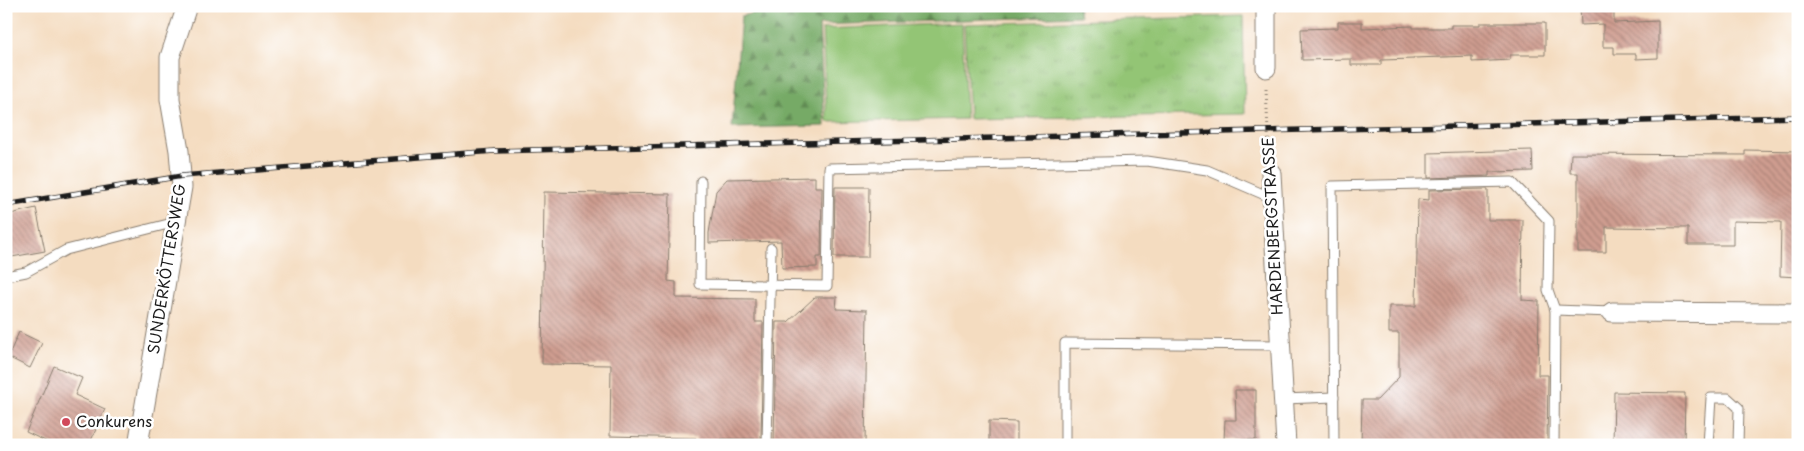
<svg xmlns="http://www.w3.org/2000/svg" width="1804" height="451" viewBox="0 0 1804 451" font-family="'Playpen Sans',sans-serif">
<defs>
<pattern id="forest-firs" width="22" height="20" patternUnits="userSpaceOnUse" patternTransform="scale(1.25)"><rect width="22" height="20" fill="#76aa66"/><path d="M5 1l3.5 6h-7zM16 11l3.5 6h-7z" fill="#608a53"/></pattern>
<pattern id="park-tufts" width="24" height="20" patternUnits="userSpaceOnUse" patternTransform="scale(1.25)"><rect width="24" height="20" fill="#93c575"/><path d="M3 7l-1-3M5 7V3M7 7l1-3M15 17l-1-3M17 17v-4M19 17l1-3" fill="none" stroke="#7ea965"/></pattern>
<pattern id="building-back-hatch" width="6" height="6" patternUnits="userSpaceOnUse" patternTransform="scale(1.25)"><rect width="6" height="6" fill="#cf9d90"/><path d="M-1 5l2 2M0 0l6 6M5-1l2 2" fill="none" stroke="#a77f75"/></pattern>
</defs>
<rect width="100%" height="100%" fill="#fff"/>
<filter id="ink" filterUnits="userSpaceOnUse"><feTurbulence type="fractalNoise" baseFrequency=".02" numOctaves="2"/><feDisplacementMap in="SourceGraphic" scale="10" xChannelSelector="R" yChannelSelector="G"/><feConvolveMatrix kernelMatrix="1 2 1 2 8 2 1 2 1" color-interpolation-filters="sRGB"/></filter>
<filter id="wash" filterUnits="userSpaceOnUse"><feTurbulence type="fractalNoise" baseFrequency=".0096" numOctaves="4" result="noise"/><feDisplacementMap in="SourceGraphic" scale="20" xChannelSelector="R" yChannelSelector="G"/><feGaussianBlur stdDeviation="1.12" result="paint"/><feColorMatrix in="noise" values="0 0 0 0 0 0 0 0 0 0 0 0 0 0 0 0 0 1.4 0 .05"/><feComposite in="paint" operator="in"/></filter>
<g filter="url(#wash)">
<rect width="100%" height="100%" fill="#f4dcc0"/>
<!-- grass -->
<path fill="#93c575" stroke="#587048" d="M 962,23 L 966,119 L 827,122 L 822,29 Z"/>
<!-- forest -->
<path fill="url(#forest-firs)" stroke="#496341" d="M 785,6 L 1078,6 L 1080,16 L 819,25 L 825,126 L 732,128 L 741,16 Z"/>
<!-- park -->
<path fill="url(#park-tufts)" stroke="#587048" d="M 1243,16 L 1245,114 L 969,119 L 964,24 Z"/>
<g id="blocks">
<!-- building -->
<g fill="url(#building-back-hatch)">
<path d="M 1580,6 L 1614,6 L 1614,23 L 1658,21 L 1658,58 L 1636,59 L 1636,54 L 1614,54 L 1614,47 L 1603,47 L 1603,24 L 1581,25 Z"/>
<path d="M 1338,22 L 1362,22 L 1362,28 L 1413,26 L 1413,28 L 1451,28 L 1451,25 L 1480,25 L 1480,23 L 1545,23 L 1545,55 L 1510,55 L 1510,60 L 1472,62 L 1472,56 L 1414,58 L 1414,59 L 1381,60 L 1381,65 L 1351,65 L 1351,59 L 1302,60 L 1301,29 L 1338,28 Z"/>
<path d="M 1532,150 L 1533,171 L 1489,172 L 1489,176 L 1428,178 L 1428,153 Z"/>
<path d="M 1745,150 L 1798,151 L 1798,277 L 1780,276 L 1781,222 L 1733,221 L 1733,245 L 1688,245 L 1688,228 L 1606,227 L 1606,252 L 1578,252 L 1578,173 L 1570,173 L 1571,154 L 1745,155 Z"/>
<path d="M 815,177 L 815,187 L 822,187 L 821,257 L 817,257 L 817,267 L 782,268 L 781,241 L 709,243 L 709,233 L 716,191 L 727,179 Z"/>
<path d="M 835,187 L 869,187 L 868,257 L 834,257 Z"/>
<path d="M 1488,189 L 1488,220 L 1523,220 L 1522,300 L 1539,301 L 1538,375 L 1548,375 L 1547,445 L 1361,445 L 1362,400 L 1377,400 L 1399,377 L 1399,333 L 1389,333 L 1389,306 L 1416,306 L 1418,199 L 1429,200 L 1429,190 Z"/>
<path d="M 544,192 L 670,194 L 668,281 L 676,282 L 676,298 L 755,299 L 755,322 L 763,322 L 761,439 L 720,439 L 720,445 L 696,445 L 696,438 L 610,436 L 611,365 L 542,364 Z"/>
<path d="M 36,208 L 45,251 L 6,258 L 6,215 Z"/>
<path d="M 815,297 L 837,297 L 836,309 L 867,310 L 865,445 L 774,445 L 776,322 L 788,322 Z"/>
<path d="M 19,332 L 42,343 L 30,368 L 8,357 Z"/>
<path d="M 54,366 L 82,378 L 75,395 L 105,409 L 89,445 L 54,445 L 26,432 Z"/>
<path d="M 1235,390 L 1256,390 L 1256,440 L 1224,440 L 1225,420 L 1236,420 Z"/>
<path d="M 1614,392 L 1685,393 L 1684,445 L 1613,445 Z"/>
<path d="M 989,421 L 1017,422 L 1017,445 L 989,445 Z"/>
</g>
</g>
</g>
<g filter="url(#ink)">
<use href="#blocks" fill-opacity="0" stroke="#887c6e" stroke-width="1"/>
<g fill="none" stroke-linecap="round" stroke-linejoin="round">
<!-- service casing -->
<g stroke="#887c6e" stroke-width="11">
<g id="service">
<path d="M 701,181 L 700,284 L 827,286 L 829,168 L 1147,161 L 1207,170 L 1272,198"/>
<path d="M 6,276 L 26,272 L 66,250 L 176,222"/>
<path d="M 1555,310 L 1612,312"/>
<path d="M 1284,399 L 1334,397"/>
<path d="M 767,445 L 771,248"/>
<path d="M 1065,445 L 1065,343 L 1280,345"/>
<path d="M 1334,445 L 1332,186 L 1512,182 L 1549,221 L 1548,290 L 1555,310 L 1554,445"/>
<path d="M 1708,445 L 1711,398 L 1728,398 L 1739,408 L 1738,445"/>
</g>
</g>
<!-- minor casing -->
<g stroke="#887c6e" stroke-width="21">
<g id="minor">
<path d="M 1266,68 L 1266,6"/>
<path d="M 1271,173 L 1286,445"/>
<path d="M 1612,312 L 1798,313"/>
<path d="M 138,445 L 182,187 L 179,151 L 170,99 L 170,57 L 187,6"/>
</g>
</g>
<!-- path -->
<path stroke="#887c6e" stroke-width="3" stroke-dasharray="1 4" stroke-linecap="butt" d="M 1266,89 L 1269,152"/>
<!-- service -->
<use href="#service" stroke="#fff" stroke-width="9"/>
<!-- minor -->
<use href="#minor" stroke="#fff" stroke-width="19"/>
<!-- rail casing -->
<g stroke="#1c1c1c" stroke-width="5.5">
<path id="rail" d="M 6,205 L 182,176 L 494,151 L 1798,117"/>
</g>
<!-- rail -->
<use href="#rail" stroke="#fff" stroke-width="4" stroke-dasharray="11" stroke-linecap="butt"/>
</g>
</g>
<!-- markers -->
<circle fill="#d1495b" stroke="#fff" stroke-width="2" cx="66" cy="422" r="5"/>
<g text-anchor="middle" stroke-width="5" stroke-linejoin="round" paint-order="stroke">
<!-- street labels -->
<g font-size="15" fill="#1c1c1c" stroke="#fff">
<text transform="translate(1273 226) rotate(-93)" y="5">HARDENBERGSTRASSE</text>
<text transform="translate(167 269) rotate(-81)" y="5">SUNDERKÖTTERSWEG</text>
</g>
<!-- poi labels -->
<g font-size="15" fill="#1c1c1c" stroke="#fff" text-anchor="start">
<text x="76" y="427">Conkurens</text>
</g>
</g>
<!-- margin -->
<rect width="1804" height="451" fill="none" stroke="#fff" stroke-width="25"/>
</svg>
